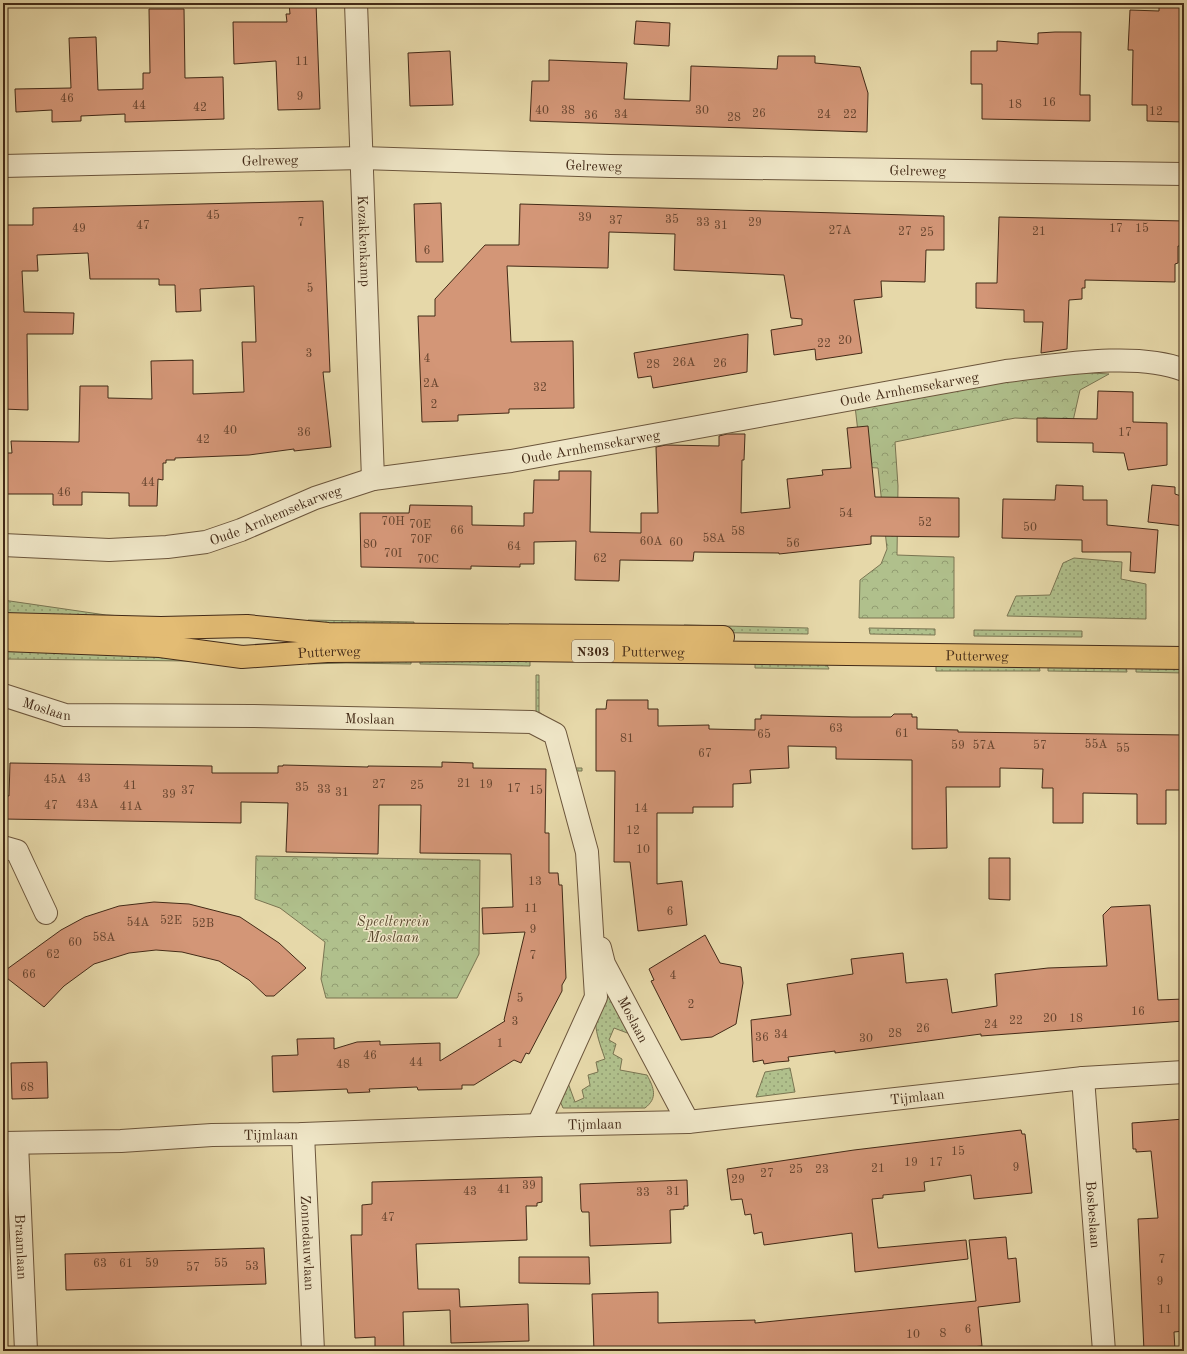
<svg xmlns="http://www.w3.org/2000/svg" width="1187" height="1354" viewBox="0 0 1187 1354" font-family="'Old Standard TT',serif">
<defs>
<pattern id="grass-dots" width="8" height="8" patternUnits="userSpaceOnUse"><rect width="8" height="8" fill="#b0c08c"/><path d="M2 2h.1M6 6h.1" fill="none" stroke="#919c71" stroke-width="1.8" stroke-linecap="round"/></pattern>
<pattern id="forest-crowns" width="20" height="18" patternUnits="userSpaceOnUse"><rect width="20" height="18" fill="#b0c08c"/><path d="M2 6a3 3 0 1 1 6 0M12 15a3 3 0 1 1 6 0" fill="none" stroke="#919c71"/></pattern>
</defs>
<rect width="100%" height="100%" fill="#e6d8a9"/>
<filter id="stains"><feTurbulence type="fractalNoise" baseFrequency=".005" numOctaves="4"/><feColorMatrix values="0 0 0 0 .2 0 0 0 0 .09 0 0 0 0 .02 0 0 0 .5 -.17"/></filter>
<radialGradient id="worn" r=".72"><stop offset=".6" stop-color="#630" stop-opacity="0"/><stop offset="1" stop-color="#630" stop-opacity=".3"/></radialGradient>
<!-- grass -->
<g fill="url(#grass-dots)" stroke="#7a7552">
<path d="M 1074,558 L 1122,562 L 1121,579 L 1146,584 L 1146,619 L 1007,616 L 1016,596 L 1050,595 L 1063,563 Z"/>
<path d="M 3,600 L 106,615 L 210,621 L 3,616 Z"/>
<path d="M 308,620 L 414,622 L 414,628 L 310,623 Z"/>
<path d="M 684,625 L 808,628 L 808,634 L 684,632 Z"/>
<path d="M 869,628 L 935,629 L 935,635 L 870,634 Z"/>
<path d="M 974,630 L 1082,631 L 1082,637 L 974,636 Z"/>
<path d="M 3,648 L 145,653 L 190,661 L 3,659 Z"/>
<path d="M 411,658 L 411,664 L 346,663 L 308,664 L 307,660 Z"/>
<path d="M 420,658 L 530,660 L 530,666 L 420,664 Z"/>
<path d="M 755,662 L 826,663 L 829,669 L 755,668 Z"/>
<path d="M 936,665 L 1039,665 L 1040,671 L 936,671 Z"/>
<path d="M 1048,665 L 1126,666 L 1127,672 L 1048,671 Z"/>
<path d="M 1136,666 L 1184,667 L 1184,673 L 1136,672 Z"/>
<path d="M 536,675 L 539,675 L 539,712 L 556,724 L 573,768 L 582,768 L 582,771 L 571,771 L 536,715 Z"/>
<path d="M 613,996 L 630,1034 L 614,1028 L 609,1040 L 616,1044 L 613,1054 L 622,1059 L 620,1070 L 647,1075 C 654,1088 658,1098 645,1108 L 563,1108 L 560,1101 L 568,1083 L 575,1102 L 584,1098 L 582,1090 L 590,1085 L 588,1075 L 598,1072 L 596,1062 L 605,1059 C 598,1038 588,1016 605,997 Z"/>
<path d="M 790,1068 L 795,1092 L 756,1097 L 765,1072 Z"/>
</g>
<!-- forest -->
<g fill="url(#forest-crowns)" stroke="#7a7552">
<path d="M 1059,371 L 1109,374 L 1080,390 L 1073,421 L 1015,418 L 895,442 L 898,486 L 897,555 L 954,557 L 954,618 L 859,618 L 860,580 L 881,564 L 887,549 L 878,468 L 862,467 L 855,406 Z"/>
<path d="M 256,856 L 480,860 L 479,954 L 457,998 L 326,998 L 321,979 L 325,942 L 280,908 L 255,899 Z"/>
</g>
<!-- building -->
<g fill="#d39677" stroke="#432a17">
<path d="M 289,3 L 316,3 L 320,109 L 278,110 L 276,61 L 234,64 L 233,22 L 287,22 L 286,14 L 290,14 Z"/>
<path d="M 1159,3 L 1184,3 L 1184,122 L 1147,121 L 1147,105 L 1132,105 L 1133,50 L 1128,50 L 1130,10 L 1159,11 Z"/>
<path d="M 149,9 L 184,9 L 185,78 L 223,77 L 224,119 L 125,122 L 125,114 L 81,116 L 81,121 L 52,122 L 52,110 L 16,112 L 15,89 L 71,88 L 69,38 L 96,37 L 98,90 L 143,89 L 143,73 L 150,73 Z"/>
<path d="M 636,21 L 670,23 L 669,46 L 634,44 Z"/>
<path d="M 1055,32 L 1081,32 L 1080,95 L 1090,95 L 1090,121 L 982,119 L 982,84 L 971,84 L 971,51 L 997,51 L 997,41 L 1038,44 L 1038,33 Z"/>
<path d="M 450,51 L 453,105 L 410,106 L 408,53 Z"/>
<path d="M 778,56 L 815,56 L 815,63 L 860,67 L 868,93 L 867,132 L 530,121 L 532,81 L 549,81 L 549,60 L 627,63 L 624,99 L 690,101 L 691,66 L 777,69 Z"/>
<path d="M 323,201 L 330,372 L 323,372 L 331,447 L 294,451 L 294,449 L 249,455 L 175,458 L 175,460 L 166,460 L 166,463 L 163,463 L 163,480 L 158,479 L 157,506 L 129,506 L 129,493 L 82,492 L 82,505 L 53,505 L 53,494 L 3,494 L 3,453 L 12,453 L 11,441 L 79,442 L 80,386 L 108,386 L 108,398 L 152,399 L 151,361 L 193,360 L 193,394 L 244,392 L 242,342 L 256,342 L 254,286 L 200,289 L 201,311 L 176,312 L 175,285 L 159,285 L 159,279 L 90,279 L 88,253 L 37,255 L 38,271 L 22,271 L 24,312 L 74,313 L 73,334 L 27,334 L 28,410 L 3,409 L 3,225 L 33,225 L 33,208 Z"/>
<path d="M 441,203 L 443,262 L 416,262 L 414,204 Z"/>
<path d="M 520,204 L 944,216 L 944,250 L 926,250 L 925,282 L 881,281 L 882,297 L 854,300 L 862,353 L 816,360 L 815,349 L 774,355 L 771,330 L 802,325 L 802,319 L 791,318 L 784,275 L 674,270 L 675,234 L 609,232 L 608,268 L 507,266 L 511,342 L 573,341 L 574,408 L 509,409 L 509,413 L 458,415 L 458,421 L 422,422 L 418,316 L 435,316 L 435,299 L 485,245 L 519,245 Z"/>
<path d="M 999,217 L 1184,221 L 1184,246 L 1178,246 L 1178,263 L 1175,264 L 1175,282 L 1085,280 L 1085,288 L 1082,288 L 1082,299 L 1069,300 L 1067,349 L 1041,353 L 1043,322 L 1024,322 L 1024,310 L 976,308 L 976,283 L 997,283 Z"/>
<path d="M 748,334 L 747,372 L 653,388 L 651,376 L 638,378 L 634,353 Z"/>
<path d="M 1098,391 L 1133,392 L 1133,422 L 1167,423 L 1167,465 L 1128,470 L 1124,453 L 1093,452 L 1093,443 L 1037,442 L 1037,418 L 1097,419 Z"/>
<path d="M 868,426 L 875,497 L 959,498 L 959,537 L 871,536 L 871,544 L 779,554 L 779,553 L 694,552 L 693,561 L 620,560 L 619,581 L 575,580 L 576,541 L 534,542 L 534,564 L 520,564 L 520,567 L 471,566 L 471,569 L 361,567 L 360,513 L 409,513 L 410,505 L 472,506 L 472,525 L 524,526 L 524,513 L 533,513 L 534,480 L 559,480 L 559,471 L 591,471 L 590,532 L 641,533 L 641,513 L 658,513 L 656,447 L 666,445 L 719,446 L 719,436 L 727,434 L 745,434 L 744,460 L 742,460 L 741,513 L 790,508 L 787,479 L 823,475 L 822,470 L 851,468 L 847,428 Z"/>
<path d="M 1056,485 L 1083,486 L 1083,500 L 1107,500 L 1107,525 L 1158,530 L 1155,573 L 1130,571 L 1131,552 L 1082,552 L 1082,540 L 1002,538 L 1003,499 L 1055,500 Z"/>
<path d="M 1152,485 L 1175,487 L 1175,494 L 1184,497 L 1184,526 L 1148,522 Z"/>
<path d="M 607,700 L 648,700 L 648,709 L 658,709 L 658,726 L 709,725 L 709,729 L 755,730 L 755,719 L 761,719 L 761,715 L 852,717 L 891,717 L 894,714 L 912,714 L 912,717 L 917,717 L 917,729 L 958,730 L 958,732 L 1184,735 L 1184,771 L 1180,771 L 1180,790 L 1166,790 L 1166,824 L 1137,824 L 1137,794 L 1083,793 L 1083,823 L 1053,823 L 1053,788 L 1042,788 L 1043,769 L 1000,768 L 1000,787 L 946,787 L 947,848 L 912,849 L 912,760 L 836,759 L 836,747 L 788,746 L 789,768 L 750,770 L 751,783 L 733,784 L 733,807 L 693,807 L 693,813 L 657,813 L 657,884 L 682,881 L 687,925 L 638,931 L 630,862 L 614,862 L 615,771 L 596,771 L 596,709 L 606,709 Z"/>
<path d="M 442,762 L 473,763 L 473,768 L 546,769 L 545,833 L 549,833 L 549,873 L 558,873 L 559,885 L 562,885 L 566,978 L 562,985 L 562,991 L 529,1054 L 526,1053 L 521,1063 L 514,1060 L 474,1085 L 462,1085 L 462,1089 L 418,1090 L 417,1087 L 369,1089 L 370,1092 L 348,1093 L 347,1089 L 273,1092 L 272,1056 L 298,1055 L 297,1039 L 334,1038 L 334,1049 L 357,1042 L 380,1041 L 380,1045 L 440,1043 L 440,1061 L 505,1021 L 504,1020 L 525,932 L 483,934 L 482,908 L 513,907 L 511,854 L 420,853 L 421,805 L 379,805 L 378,854 L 286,852 L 288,803 L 241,802 L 241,823 L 3,819 L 3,795 L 9,796 L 10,763 L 212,766 L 212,773 L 278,773 L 278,766 L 283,766 L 283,765 L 368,767 L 368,766 L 442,767 Z"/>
<path d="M 989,858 L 1010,858 L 1010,900 L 989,899 Z"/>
<path d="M 154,902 L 189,904 L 240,917 L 279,943 L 306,968 L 274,996 L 266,996 L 249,980 L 219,961 L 182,952 L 156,950 L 129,953 L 94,964 L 64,986 L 44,1007 L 3,975 L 3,972 L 61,930 L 85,917 L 119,906 Z"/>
<path d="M 1150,905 L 1158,1000 L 1184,999 L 1184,1021 L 981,1036 L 981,1034 L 835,1053 L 835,1051 L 788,1057 L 789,1061 L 776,1062 L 764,1064 L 763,1060 L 753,1062 L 751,1020 L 791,1015 L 787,984 L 853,974 L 851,959 L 903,953 L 906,983 L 947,979 L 952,1013 L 997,1006 L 995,974 L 1048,968 L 1107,966 L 1103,915 L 1111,907 Z"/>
<path d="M 705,935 L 720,963 L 741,967 L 743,983 L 736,1024 L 712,1037 L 681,1040 L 651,981 L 654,980 L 649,969 Z"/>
<path d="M 47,1062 L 48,1098 L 12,1099 L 11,1063 Z"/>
<path d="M 1184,1119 L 1184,1331 L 1174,1332 L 1175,1351 L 1144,1351 L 1138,1219 L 1158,1218 L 1151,1151 L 1136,1152 L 1136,1149 L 1133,1149 L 1132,1123 Z"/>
<path d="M 1021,1130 L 1022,1134 L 1025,1134 L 1032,1193 L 974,1199 L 971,1175 L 924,1182 L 925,1191 L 883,1195 L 883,1198 L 872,1199 L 878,1248 L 966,1240 L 968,1259 L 855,1272 L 852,1233 L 764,1245 L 762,1232 L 754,1234 L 751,1214 L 745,1215 L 742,1199 L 731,1200 L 727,1169 L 854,1150 Z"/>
<path d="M 542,1177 L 542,1202 L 537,1203 L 537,1206 L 526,1206 L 527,1240 L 416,1244 L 418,1289 L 459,1289 L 460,1307 L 528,1304 L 529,1341 L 451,1343 L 450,1310 L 403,1312 L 404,1351 L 375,1351 L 375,1337 L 355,1338 L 351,1235 L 362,1235 L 362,1205 L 372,1204 L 372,1182 Z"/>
<path d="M 687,1180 L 688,1206 L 684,1206 L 684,1209 L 670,1210 L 671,1243 L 590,1246 L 589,1212 L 582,1212 L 581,1209 L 580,1184 Z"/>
<path d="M 1006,1237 L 1008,1259 L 1016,1258 L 1020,1302 L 978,1307 L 982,1346 L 971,1347 L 971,1351 L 726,1351 L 726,1347 L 683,1348 L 684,1351 L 594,1351 L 592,1294 L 658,1292 L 658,1323 L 755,1320 L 755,1323 L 976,1301 L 969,1240 Z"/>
<path d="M 264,1248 L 266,1284 L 66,1290 L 65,1254 Z"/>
<path d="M 519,1257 L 589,1257 L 590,1284 L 519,1283 Z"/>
</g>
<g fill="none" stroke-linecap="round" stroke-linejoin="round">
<!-- minor casing -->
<g stroke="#6c563c" stroke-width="24">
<g id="minor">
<path id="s1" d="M 356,3 L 373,479"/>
<path id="s2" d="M 3,166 L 362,158 L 610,166 L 1184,174"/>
<path id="s3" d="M 3,545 L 109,550 L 167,547 L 206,542 L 241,530 L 315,498 L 373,479 L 511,461 L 1006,371 C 1058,365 1136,351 1184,370"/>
<path id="s4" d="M 3,695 L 65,715 L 251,716 L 532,722 L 555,734 L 587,852 L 596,997 L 538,1125"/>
<path d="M 3,847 L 17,851 L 46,913"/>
<path id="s5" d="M 600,948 L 604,964 L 688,1122"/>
<path id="s6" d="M 1083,1078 L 1104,1351"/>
<path id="s7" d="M 303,1134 L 313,1351"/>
<path id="s8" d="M 3,1143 L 121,1141 L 212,1135 L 303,1134 L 538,1125 L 688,1122 L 1083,1078 L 1184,1072"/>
<path id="s9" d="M 17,1143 L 26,1351"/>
</g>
</g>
<!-- major casing -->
<g stroke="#432a17" stroke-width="24">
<g id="major">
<path d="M 3,624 L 161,628 L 247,626 L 328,634 L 723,637"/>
<path id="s10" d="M 3,640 L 160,646 L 242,657 L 327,651 L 518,650 L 1184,658"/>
</g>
</g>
<!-- minor -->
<use href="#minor" stroke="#efe6c7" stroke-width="22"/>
<!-- major -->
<use href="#major" stroke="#e3bc74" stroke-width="22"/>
</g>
<g text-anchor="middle" stroke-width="3" stroke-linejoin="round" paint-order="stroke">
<!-- number labels -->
<g font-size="12" fill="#67452f">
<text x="302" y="65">11</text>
<text x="300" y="100">9</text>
<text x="67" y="102">46</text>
<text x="1049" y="106">16</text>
<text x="1015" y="108">18</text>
<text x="139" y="109">44</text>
<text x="200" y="111">42</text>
<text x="542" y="114">40</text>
<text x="568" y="114">38</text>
<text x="702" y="114">30</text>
<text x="1156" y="115">12</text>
<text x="759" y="117">26</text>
<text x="621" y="118">34</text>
<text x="824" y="118">24</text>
<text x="850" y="118">22</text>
<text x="591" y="119">36</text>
<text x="734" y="121">28</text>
<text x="213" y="219">45</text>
<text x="585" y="221">39</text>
<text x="672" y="223">35</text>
<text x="616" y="224">37</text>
<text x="301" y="226">7</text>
<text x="703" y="226">33</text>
<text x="755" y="226">29</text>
<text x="143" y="229">47</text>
<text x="721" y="229">31</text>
<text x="79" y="232">49</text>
<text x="1116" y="232">17</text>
<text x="1142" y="232">15</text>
<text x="840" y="234">27A</text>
<text x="905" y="235">27</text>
<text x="1039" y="235">21</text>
<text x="927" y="236">25</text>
<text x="427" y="254">6</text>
<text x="310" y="292">5</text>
<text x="845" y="344">20</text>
<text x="824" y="347">22</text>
<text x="309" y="357">3</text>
<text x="427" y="362">4</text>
<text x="684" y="366">26A</text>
<text x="720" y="367">26</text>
<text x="653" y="368">28</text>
<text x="431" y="387">2A</text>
<text x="540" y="391">32</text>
<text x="434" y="408">2</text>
<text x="230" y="434">40</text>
<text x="304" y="436">36</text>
<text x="1125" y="436">17</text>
<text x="203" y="443">42</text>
<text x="148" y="486">44</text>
<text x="64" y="496">46</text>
<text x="846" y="517">54</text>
<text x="393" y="525">70H</text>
<text x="925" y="526">52</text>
<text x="420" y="528">70E</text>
<text x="1030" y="531">50</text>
<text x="457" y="534">66</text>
<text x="738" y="535">58</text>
<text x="714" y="542">58A</text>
<text x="421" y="543">70F</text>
<text x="651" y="545">60A</text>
<text x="676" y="546">60</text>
<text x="793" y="547">56</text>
<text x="370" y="548">80</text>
<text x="514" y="550">64</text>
<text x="393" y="557">70I</text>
<text x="600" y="562">62</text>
<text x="428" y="563">70C</text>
<text x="836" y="732">63</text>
<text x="902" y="737">61</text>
<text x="764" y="738">65</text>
<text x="627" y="742">81</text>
<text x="1096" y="748">55A</text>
<text x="958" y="749">59</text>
<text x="984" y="749">57A</text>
<text x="1040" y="749">57</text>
<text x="1123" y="752">55</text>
<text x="705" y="757">67</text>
<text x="84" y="782">43</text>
<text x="55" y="783">45A</text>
<text x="464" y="787">21</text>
<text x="379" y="788">27</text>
<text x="486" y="788">19</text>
<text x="130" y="789">41</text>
<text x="417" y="789">25</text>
<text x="302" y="791">35</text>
<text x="514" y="792">17</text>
<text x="324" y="793">33</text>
<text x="188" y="794">37</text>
<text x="536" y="794">15</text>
<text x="342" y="796">31</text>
<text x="169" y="798">39</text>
<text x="87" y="808">43A</text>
<text x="51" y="809">47</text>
<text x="131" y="810">41A</text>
<text x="641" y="812">14</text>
<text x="633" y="834">12</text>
<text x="643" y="853">10</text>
<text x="535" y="885">13</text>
<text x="531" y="912">11</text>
<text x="670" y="915">6</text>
<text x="171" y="924">52E</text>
<text x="138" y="926">54A</text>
<text x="203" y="927">52B</text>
<text x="533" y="933">9</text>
<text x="104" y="941">58A</text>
<text x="75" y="946">60</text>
<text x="53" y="958">62</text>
<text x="533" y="959">7</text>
<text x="29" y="978">66</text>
<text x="673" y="979">4</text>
<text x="520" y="1002">5</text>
<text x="691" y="1008">2</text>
<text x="1138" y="1015">16</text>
<text x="1050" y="1022">20</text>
<text x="1076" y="1022">18</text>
<text x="1016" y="1024">22</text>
<text x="515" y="1025">3</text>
<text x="991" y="1028">24</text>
<text x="923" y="1032">26</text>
<text x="895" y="1037">28</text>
<text x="781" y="1038">34</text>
<text x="762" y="1041">36</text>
<text x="866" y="1042">30</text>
<text x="500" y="1047">1</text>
<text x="370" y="1059">46</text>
<text x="416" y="1066">44</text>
<text x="343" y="1068">48</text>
<text x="27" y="1091">68</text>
<text x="958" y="1155">15</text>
<text x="911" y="1166">19</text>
<text x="936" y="1166">17</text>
<text x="1016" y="1171">9</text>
<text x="878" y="1172">21</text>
<text x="796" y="1173">25</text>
<text x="822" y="1173">23</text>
<text x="767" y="1177">27</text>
<text x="738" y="1183">29</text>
<text x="529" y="1189">39</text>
<text x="504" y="1193">41</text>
<text x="470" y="1195">43</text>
<text x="673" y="1195">31</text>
<text x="643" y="1196">33</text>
<text x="388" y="1221">47</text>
<text x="1162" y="1263">7</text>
<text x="100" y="1267">63</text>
<text x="126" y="1267">61</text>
<text x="152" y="1267">59</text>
<text x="221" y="1267">55</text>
<text x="252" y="1270">53</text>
<text x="193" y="1271">57</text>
<text x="1160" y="1285">9</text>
<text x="1165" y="1313">11</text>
<text x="968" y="1333">6</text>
<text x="943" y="1337">8</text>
<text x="913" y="1338">10</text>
</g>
<!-- shield labels -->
<rect fill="#efe6c7" stroke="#77624c" stroke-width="1" x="572" y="640" width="42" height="22" rx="3"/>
<g font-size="13" font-weight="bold" fill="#432a17">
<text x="593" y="656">N303</text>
</g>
<!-- street labels -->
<g font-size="14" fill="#432a17" stroke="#efe6c7">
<text dy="5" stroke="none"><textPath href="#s2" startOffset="267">Gelreweg</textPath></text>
<text dy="5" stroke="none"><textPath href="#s2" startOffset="591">Gelreweg</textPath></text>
<text dy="5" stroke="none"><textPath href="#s2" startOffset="915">Gelreweg</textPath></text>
<text dy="5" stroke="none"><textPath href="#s1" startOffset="238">Kozakkenkamp</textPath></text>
<text dy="5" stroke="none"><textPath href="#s3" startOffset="926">Oude Arnhemsekarweg</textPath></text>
<text dy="5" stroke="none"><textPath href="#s3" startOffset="602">Oude Arnhemsekarweg</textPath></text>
<text dy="5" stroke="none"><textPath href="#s3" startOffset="278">Oude Arnhemsekarweg</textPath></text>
<text dy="5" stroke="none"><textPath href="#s10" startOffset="327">Putterweg</textPath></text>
<text dy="5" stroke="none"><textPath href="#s10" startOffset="651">Putterweg</textPath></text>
<text dy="5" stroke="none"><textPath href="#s10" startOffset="975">Putterweg</textPath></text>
<text dy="5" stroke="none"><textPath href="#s4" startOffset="46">Moslaan</textPath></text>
<text dy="5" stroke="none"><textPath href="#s4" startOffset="370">Moslaan</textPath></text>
<text dy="5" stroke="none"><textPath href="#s5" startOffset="79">Moslaan</textPath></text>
<text dy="5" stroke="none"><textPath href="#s8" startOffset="916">Tijmlaan</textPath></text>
<text dy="5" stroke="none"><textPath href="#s8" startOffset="592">Tijmlaan</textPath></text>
<text dy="5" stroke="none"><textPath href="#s8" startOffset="268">Tijmlaan</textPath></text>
<text dy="5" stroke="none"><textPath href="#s6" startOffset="137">Bosbeslaan</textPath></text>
<text dy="5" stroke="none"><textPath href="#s7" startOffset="109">Zonnedauwlaan</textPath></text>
<text dy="5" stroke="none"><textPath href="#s9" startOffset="104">Braamlaan</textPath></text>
</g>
<!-- park labels -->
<g font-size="14" font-style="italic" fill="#59482e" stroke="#efe6c7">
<text x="393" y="926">Speelterrein<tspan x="393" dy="16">Moslaan</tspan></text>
</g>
</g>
<!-- margin -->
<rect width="1187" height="1354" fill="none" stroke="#e6d8a9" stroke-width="16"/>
<rect x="4" y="4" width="1179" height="1346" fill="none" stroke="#432a17" stroke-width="2"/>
<rect x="8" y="8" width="1171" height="1338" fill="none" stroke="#432a17"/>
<rect width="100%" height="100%" filter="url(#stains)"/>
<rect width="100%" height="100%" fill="url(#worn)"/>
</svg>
